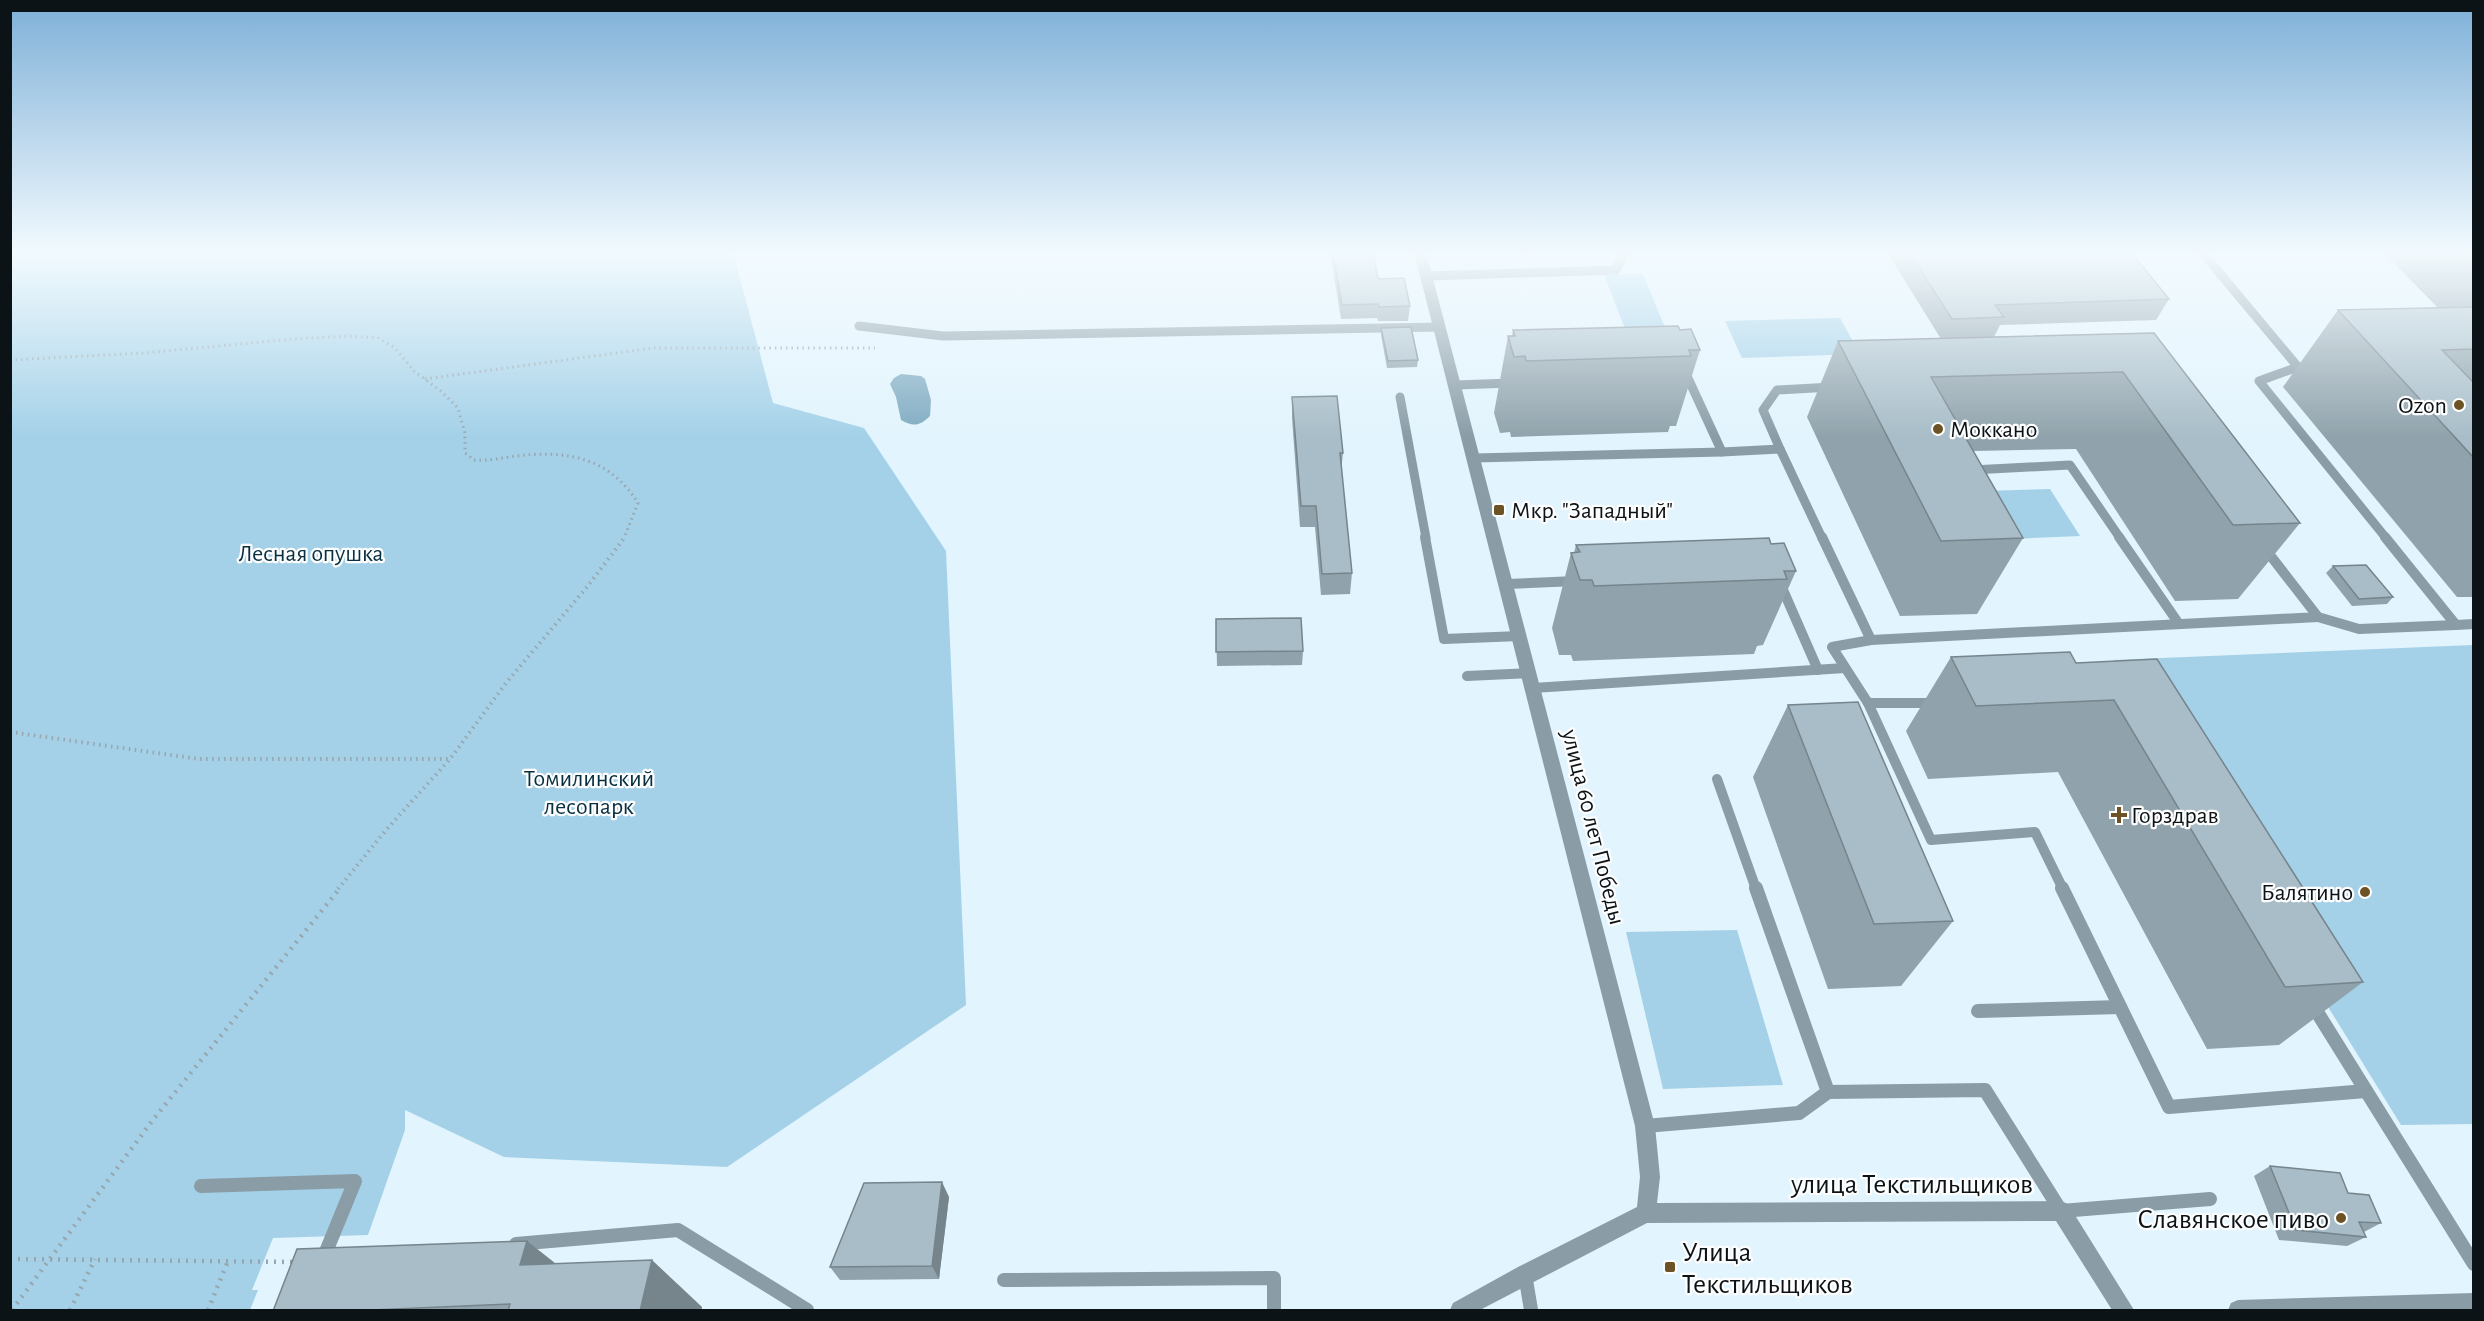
<svg xmlns="http://www.w3.org/2000/svg" width="2484" height="1321" viewBox="0 0 2484 1321" font-family="'Alegreya Sans',sans-serif">
<rect width="100%" height="100%" fill="#e2f4fd"/>
<!-- green -->
<g fill="#a4d1e8">
<path d="M 10,252 L 733,252 L 773,403 L 864,428 L 946,551 L 966,1005 L 727,1167 L 504,1157 L 405,1110 L 405,1130 L 368,1235 L 273,1238 L 252,1290 L 258,1290 L 250,1310 L 11,1310 Z"/>
<path d="M 1643,274 L 1668,335 L 1628,336 L 1604,275 Z"/>
<path d="M 1840,318 L 1860,354 L 1742,358 L 1725,321 Z"/>
<path d="M 2050,489 L 2080,536 L 2012,539 L 1983,491 Z"/>
<path d="M 2473,645 L 2473,1124 L 2401,1125 L 2114,660 Z"/>
<path d="M 1737,930 L 1783,1085 L 1663,1089 L 1626,932 Z"/>
</g>
<!-- water -->
<path fill="#7fabc1" d="M 901,374 L 921,376 L 925,379 L 931,400 L 930,416 C 920,426 913,427 901,420 L 896,397 L 890,384 L 894,378 Z"/>
<g fill="none" stroke-linecap="round" stroke-linejoin="round">
<!-- path-far2 -->
<g stroke="#97a6ad" stroke-width="3" stroke-dasharray="1.5 4" stroke-linecap="butt">
<path d="M 10,360 L 144,353 L 293,339 L 349,336 L 378,338 L 395,348 L 414,371 L 442,392 L 458,408 L 465,433 L 465,453 L 474,460 C 488,461 502,458 516,456 C 567,450 609,457 638,503 L 624,538"/>
<path d="M 425,379 L 653,348 L 875,348"/>
</g>
<!-- path-far1 -->
<g stroke="#97a6ad" stroke-width="4" stroke-dasharray="1.5 4.5" stroke-linecap="butt">
<path d="M 10,732 L 199,759 L 450,759"/>
<path d="M 338,889 L 386,830 L 450,759 L 506,683 L 587,587 L 625,537"/>
</g>
<!-- path -->
<g stroke="#97a6ad" stroke-width="4.5" stroke-dasharray="2 6" stroke-linecap="butt">
<path d="M 10,1259 L 295,1262"/>
<path d="M 12,1310 L 152,1121 L 340,888"/>
<path d="M 70,1310 L 95,1259"/>
<path d="M 208,1310 L 228,1261"/>
</g>
<!-- lane-far2 -->
<g stroke="#8a9da7" stroke-width="9">
<path d="M 2202,252 L 2298,367 L 2259,381 L 2386,538"/>
<path d="M 1427,276 L 1616,270 L 1625,252"/>
<path d="M 859,326 L 943,336 L 1440,327"/>
<path d="M 1680,376 L 1687,376 L 1722,452 L 1780,449 L 1822,538"/>
<path d="M 1456,385 L 1511,383"/>
<path d="M 1400,397 L 1426,538"/>
<path d="M 1780,449 L 1763,410 L 1777,390 L 1832,387"/>
<path d="M 1475,458 L 1722,452"/>
<path d="M 1972,470 L 2070,465 L 2120,538"/>
</g>
<!-- lane-far1 -->
<g stroke="#8a9da7" stroke-width="10">
<path d="M 1425,537 L 1444,639 L 1520,636"/>
<path d="M 1822,537 L 1871,640 L 1832,647 L 1868,703 L 1931,840 L 2035,832 L 2063,889"/>
<path d="M 2119,537 L 2179,624"/>
<path d="M 2385,537 L 2456,625 L 2474,624"/>
<path d="M 1780,583 L 1818,670"/>
<path d="M 1507,584 L 1576,581"/>
<path d="M 2318,617 L 2359,629 L 2456,625"/>
<path d="M 1871,640 L 2318,617 L 2263,546"/>
<path d="M 1467,676 L 1530,673"/>
<path d="M 1533,688 L 1845,668"/>
<path d="M 1868,703 L 1937,703"/>
<path d="M 1717,779 L 1756,889"/>
</g>
<!-- lane -->
<g stroke="#8a9da7" stroke-width="14">
<path d="M 1756,888 L 1828,1092"/>
<path d="M 2062,888 L 2169,1107 L 2366,1091"/>
<path d="M 2312,1004 L 2474,1264"/>
<path d="M 1978,1011 L 2120,1007"/>
<path d="M 1645,1126 L 1799,1113 L 1828,1092 L 1985,1090 L 2061,1211 L 2210,1199"/>
<path d="M 201,1186 L 355,1181 L 323,1259"/>
<path d="M 516,1244 L 678,1230 L 807,1310"/>
<path d="M 1525,1274 L 1531,1310"/>
<path d="M 1004,1280 L 1274,1278 L 1274,1310"/>
</g>
<!-- street -->
<g fill="#8a9da7" fill-rule="evenodd">
<path d="M 1414,252 L 1426,252 L 1655,1126 L 1660,1177 L 1657,1203 L 2061,1201 L 2068,1204 L 2134,1310 L 2112,1310 L 2056,1221 L 1647,1223 L 1480,1310 L 1450,1310 L 1453,1303 L 1518,1267 L 1637,1207 L 1640,1177 L 1635,1126 Z"/>
<path d="M 2474,1293 L 2474,1310 L 2228,1310 L 2231,1303 L 2238,1300 Z"/>
</g>
</g>
<!-- wall -->
<g fill="#90a3ac">
<path d="M 1330,252 L 1373,252 L 1378,279 L 1410,306 L 1408,321 L 1378,321 L 1377,318 L 1341,319 Z"/>
<path d="M 1887,252 L 2131,252 L 2169,299 L 2156,320 L 2000,325 L 1994,337 L 2154,333 L 2300,523 L 2238,599 L 2175,601 L 2076,449 L 1973,451 L 2023,538 L 1977,614 L 1900,616 L 1807,417 L 1838,341 L 1941,339 Z"/>
<path d="M 2383,252 L 2474,252 L 2474,597 L 2457,597 L 2283,387 L 2338,310 L 2438,308 Z"/>
<path d="M 1381,328 L 1418,360 L 1417,367 L 1387,368 L 1381,335 Z"/>
<path d="M 1513,330 L 1680,330 L 1700,350 L 1676,426 L 1670,426 L 1668,432 L 1511,437 L 1510,432 L 1500,433 L 1494,413 L 1508,336 L 1512,336 Z"/>
<path d="M 1292,397 L 1343,453 L 1341,471 L 1352,573 L 1350,594 L 1321,595 L 1315,527 L 1300,527 L 1292,418 Z"/>
<path d="M 1771,544 L 1796,571 L 1763,645 L 1757,646 L 1754,654 L 1573,661 L 1571,655 L 1559,655 L 1552,628 L 1571,553 L 1574,553 L 1576,545 Z"/>
<path d="M 2333,566 L 2393,597 L 2387,604 L 2352,606 L 2326,573 Z"/>
<path d="M 1216,619 L 1303,651 L 1302,665 L 1217,666 Z"/>
<path d="M 1951,657 L 2076,663 L 2157,659 L 2363,982 L 2279,1045 L 2207,1049 L 2058,772 L 1928,779 L 1906,731 Z"/>
<path d="M 1788,705 L 1953,921 L 1901,986 L 1828,989 L 1753,777 Z"/>
<path d="M 2270,1166 L 2381,1223 L 2364,1232 L 2366,1237 L 2347,1246 L 2279,1240 L 2254,1176 Z"/>
<path d="M 949,1197 L 939,1279 L 840,1280 L 830,1267 Z"/>
<path d="M 527,1241 L 555,1263 L 702,1307 L 701,1311 L 273,1311 Z"/>
</g>
<!-- shaded-wall -->
<g fill="#76848c">
<path d="M 942,1182 L 949,1197 L 939,1279 L 932,1266 Z"/>
<path d="M 527,1241 L 587,1289 L 520,1265 Z"/>
<path d="M 652,1260 L 702,1307 L 701,1311 L 640,1311 Z"/>
</g>
<!-- building -->
<g fill="#a8bdc8" stroke="#76848c" stroke-width="1.5">
<path d="M 1333,252 L 1373,252 L 1378,279 L 1404,278 L 1410,306 L 1379,307 L 1378,304 L 1342,305 Z"/>
<path d="M 1909,252 L 2131,252 L 2169,299 L 1995,305 L 2004,317 L 1952,319 Z"/>
<path d="M 2474,307 L 2474,349 L 2442,350 L 2474,383 L 2474,458 L 2338,310 Z"/>
<path d="M 1678,326 L 1680,330 L 1691,329 L 1700,350 L 1689,350 L 1691,356 L 1526,361 L 1525,356 L 1514,357 L 1508,336 L 1515,336 L 1513,330 Z"/>
<path d="M 1411,327 L 1418,360 L 1388,361 L 1381,328 Z"/>
<path d="M 2154,333 L 2300,523 L 2233,525 L 2123,372 L 1931,377 L 2023,538 L 1941,541 L 1838,341 Z"/>
<path d="M 1337,396 L 1343,453 L 1340,453 L 1352,573 L 1322,574 L 1316,506 L 1301,506 L 1292,397 Z"/>
<path d="M 1769,538 L 1771,544 L 1784,543 L 1796,571 L 1784,571 L 1787,579 L 1594,586 L 1592,580 L 1580,580 L 1571,553 L 1580,552 L 1576,545 Z"/>
<path d="M 2366,565 L 2393,597 L 2359,599 L 2333,566 Z"/>
<path d="M 1301,618 L 1303,651 L 1216,652 L 1216,619 Z"/>
<path d="M 2070,652 L 2076,663 L 2157,659 L 2363,982 L 2285,987 L 2114,700 L 1976,706 L 1951,657 Z"/>
<path d="M 1858,702 L 1953,921 L 1874,924 L 1788,705 Z"/>
<path d="M 2270,1166 L 2340,1173 L 2348,1193 L 2369,1195 L 2381,1223 L 2359,1222 L 2366,1237 L 2296,1230 Z"/>
<path d="M 942,1182 L 932,1266 L 830,1267 L 864,1183 Z"/>
<path d="M 527,1241 L 520,1265 L 652,1260 L 640,1311 L 508,1311 L 510,1304 L 348,1311 L 273,1311 L 297,1249 Z"/>
</g>
<!-- sky -->
<linearGradient id="sky" x2="0" y2="1"><stop stop-color="#7eb0d8"/><stop offset="0.58" stop-color="#f2fafe"/><stop offset="1" stop-color="#f2fafe" stop-opacity="0"/></linearGradient>
<rect width="2484" height="437" fill="url(#sky)"/>
<!-- markers -->
<g fill="#6c5224" stroke="#fefefe" stroke-width="2">
<circle cx="2459" cy="405" r="6"/>
<circle cx="1938" cy="429" r="6"/>
<rect x="1493" y="504" width="12" height="12" rx="3"/>
<path d="M2116 806h6v6h6v6h-6v6h-6v-6h-6v-6h6z"/>
<circle cx="2365" cy="892" r="6"/>
<circle cx="2341" cy="1218" r="6"/>
<rect x="1664" y="1261" width="12" height="12" rx="3"/>
</g>
<g text-anchor="middle" stroke-width="4.5" stroke-linejoin="round" paint-order="stroke">
<!-- poi labels -->
<g font-size="24" fill="#0c1317" stroke="#fefefe" text-anchor="start">
<text x="2447" y="413" text-anchor="end">Ozon</text>
<text x="1950" y="437">Моккано</text>
<text x="1511" y="518">Мкр. "Западный"</text>
<text x="2131" y="823">Горздрав</text>
<text x="2353" y="900" text-anchor="end">Балятино</text>
</g>
<!-- park labels -->
<g font-size="24" fill="#073041" stroke="#fefefe">
<text x="311" y="561">Лесная опушка</text>
<text x="589" y="786">Томилинский<tspan x="589" dy="28">лесопарк</tspan></text>
</g>
<!-- street labels -->
<g font-size="24" fill="#0c1317" stroke="#fefefe">
<text transform="translate(1594 827) rotate(76)" y="8">улица 60 лет Победы</text>
</g>
<!-- near-street labels -->
<g font-size="28" fill="#0c1317" stroke="#fefefe">
<text x="1912" y="1193">улица Текстильщиков</text>
</g>
<!-- near-poi labels -->
<g font-size="28" fill="#0c1317" stroke="#fefefe" text-anchor="end">
<text x="2329" y="1228">Славянское пиво</text>
<text x="1682" y="1261" text-anchor="start">Улица<tspan x="1682" dy="32">Текстильщиков</tspan></text>
</g>
</g>
<!-- border -->
<rect width="2484" height="1321" fill="none" stroke="#0c1317" stroke-width="24"/>
</svg>
